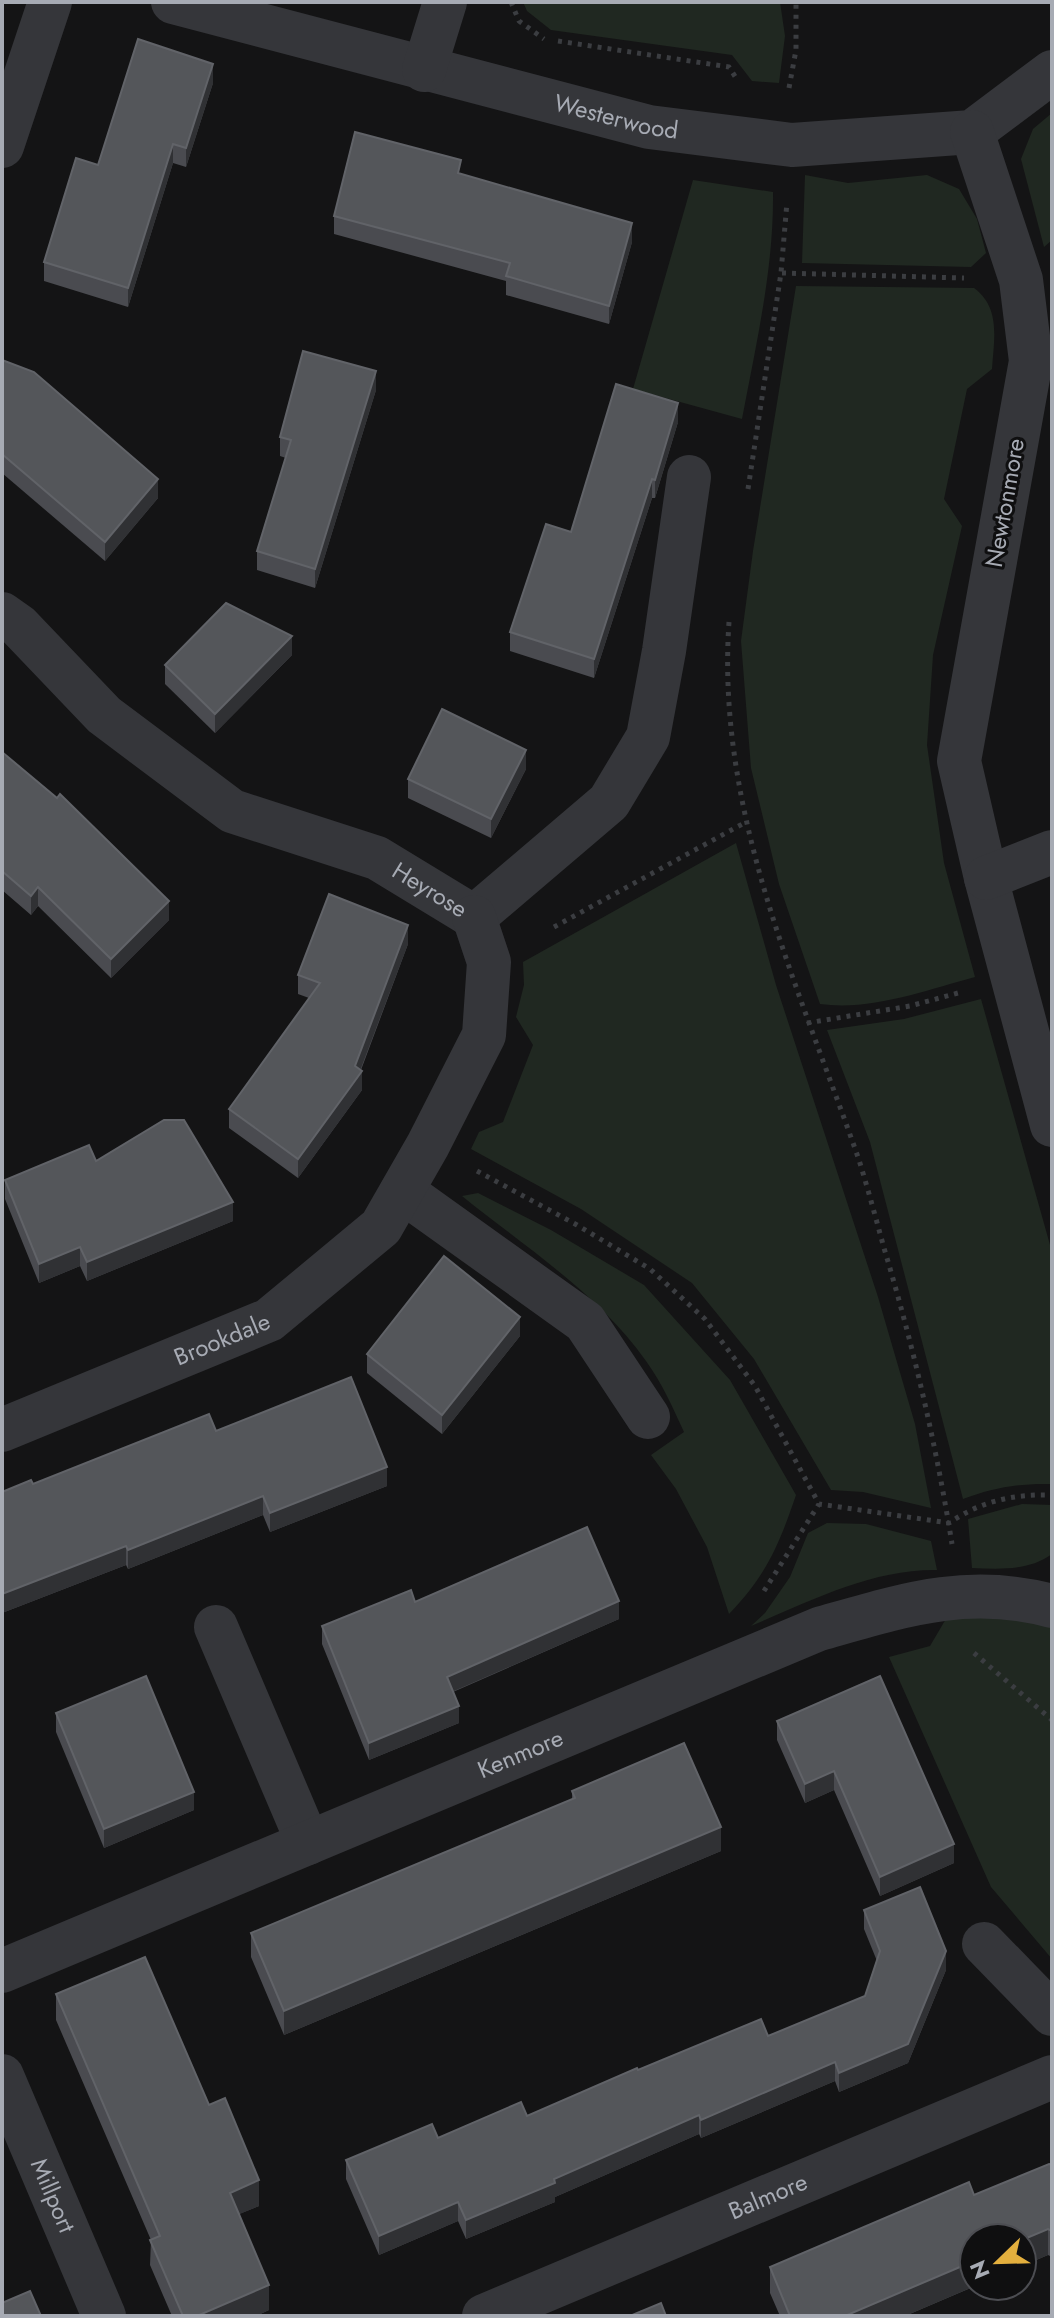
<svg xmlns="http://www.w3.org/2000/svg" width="1054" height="2318" viewBox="0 0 1054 2318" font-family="Jost,sans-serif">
<rect width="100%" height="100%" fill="#141415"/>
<!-- green -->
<g fill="#202821">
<path d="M 523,2 L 780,2 L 785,36 L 779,83 L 752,81 L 732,55 L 551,30 L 527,11 Z"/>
<path d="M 1052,113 L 1052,240 L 1044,247 L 1021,159 L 1033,129 Z"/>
<path d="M 805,175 L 848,183 L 927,175 L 959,189 L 977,219 L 986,253 L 971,267 L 802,263 Z"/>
<path d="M 693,180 L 773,192 C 774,268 756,345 742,419 L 633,389 Z"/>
<path d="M 796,286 L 974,288 C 1001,308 994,339 992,369 L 967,389 L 944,499 L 962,526 L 933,655 L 927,745 L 944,863 L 975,977 C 926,990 872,1011 820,1004 L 779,884 L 751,768 L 741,641 L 753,551 Z"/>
<path d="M 736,843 L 776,985 L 878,1297 L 915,1424 L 931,1508 L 863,1492 L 831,1490 L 754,1359 L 692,1283 L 581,1209 L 471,1149 L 479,1132 L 503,1122 L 533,1045 L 516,1017 L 524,985 L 523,962 Z"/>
<path d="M 981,999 L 1052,1252 L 1052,1484 C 1020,1483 993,1488 963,1499 L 870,1142 L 827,1030 L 904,1019 Z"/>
<path d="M 478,1193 L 551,1230 L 644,1285 L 730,1380 L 796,1495 C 779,1545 766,1576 729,1614 L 707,1547 L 676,1489 L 651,1455 L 684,1432 C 673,1408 662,1383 646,1361 C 599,1294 525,1247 462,1196 Z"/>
<path d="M 1022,1504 L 1052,1505 L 1052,1554 C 1029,1571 1000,1569 972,1568 L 968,1519 Z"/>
<path d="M 827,1523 L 866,1524 L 931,1541 L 937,1570 C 872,1569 810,1601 751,1626 L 765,1613 L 790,1577 L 808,1533 Z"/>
<path d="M 960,1595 L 1052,1606 L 1052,1959 L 991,1887 L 889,1657 L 930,1646 Z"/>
</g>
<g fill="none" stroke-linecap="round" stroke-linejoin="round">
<!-- path -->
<g stroke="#3b3d41" stroke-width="5" stroke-dasharray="4 6" stroke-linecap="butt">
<path d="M 511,2 L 519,21 L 544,39"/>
<path d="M 558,41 L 729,67 L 738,81"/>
<path d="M 789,88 L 796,50 L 796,2"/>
<path d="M 782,273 L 964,278"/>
<path d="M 748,489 L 781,273 L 787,202"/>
<path d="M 729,622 C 716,811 798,985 859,1160 C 868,1189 876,1219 884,1248 C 913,1345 936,1444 952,1544"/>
<path d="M 554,927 L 746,822"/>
<path d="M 807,1023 L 910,1006 L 958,993"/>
<path d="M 477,1171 L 577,1225 L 650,1269 L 705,1319 L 755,1386 L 819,1504 L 949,1523 C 981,1501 1013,1494 1052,1495"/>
<path d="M 764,1591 L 819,1504"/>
<path d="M 974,1653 L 1052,1720"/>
</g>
<!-- street -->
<g stroke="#35363a" stroke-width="44">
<path id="s1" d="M 173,2 L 649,127 L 792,145 L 972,132 L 1052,72"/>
<path d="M 424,70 L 445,2"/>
<path d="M 972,132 L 1021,280 L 1031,361 L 959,761 L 986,878 L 1052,1125"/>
<path d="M 2,146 L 50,2"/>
<path id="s2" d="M 2,614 L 19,626 L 104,715 L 232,811 L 377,858 L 474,917 L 609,802 L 648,737 L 664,651 L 689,477"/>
<path d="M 986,878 L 1052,852"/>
<path d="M 402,1191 L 585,1322 L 648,1417"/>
<path id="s3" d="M 2,1430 L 269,1320 L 381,1227 L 428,1145 L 484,1035 L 489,962 L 474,917"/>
<path d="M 216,1627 L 308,1843"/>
<path d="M 984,1944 L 1052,2014"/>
<path id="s4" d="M 2,1971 L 819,1629 C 900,1606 967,1583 1052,1606"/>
<path id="s5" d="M 2,2076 L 104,2316"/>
<path id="s6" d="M 484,2316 L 1052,2077"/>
</g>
</g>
<!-- wall -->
<g fill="#4a4b50">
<path d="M 213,83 L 186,167 L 173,163 L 128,307 L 44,281 L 44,262 L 98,165 Z"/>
<path d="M 334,216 L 632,242 L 609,324 L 506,295 L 506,281 L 334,234 Z"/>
<path d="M 2,360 L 158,498 L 105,561 L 2,473 Z"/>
<path d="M 376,390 L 315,588 L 257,570 L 257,551 L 286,458 L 280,456 L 280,437 Z"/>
<path d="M 678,422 L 655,498 L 652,498 L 594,678 L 510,651 L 510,632 L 571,532 Z"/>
<path d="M 1052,599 L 1052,629 L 1050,625 L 1050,600 Z"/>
<path d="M 292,655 L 215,733 L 165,684 L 165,665 Z"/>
<path d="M 2,752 L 169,920 L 111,978 L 38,906 L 31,915 L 2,890 Z"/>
<path d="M 526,769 L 491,838 L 408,798 L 408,779 Z"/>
<path d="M 408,944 L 361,1070 L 362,1090 L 298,1178 L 229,1128 L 229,1109 L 309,998 L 298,994 L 298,975 Z"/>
<path d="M 96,1161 L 233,1221 L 87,1281 L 80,1266 L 39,1283 L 5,1199 L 5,1180 Z"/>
<path d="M 520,1336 L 442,1434 L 367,1373 L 367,1354 Z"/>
<path d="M 216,1431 L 387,1486 L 270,1532 L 263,1515 L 128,1569 L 126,1565 L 2,1613 L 2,1492 L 33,1484 Z"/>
<path d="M 415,1602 L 619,1619 L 453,1692 L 459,1723 L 369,1760 L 322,1644 L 322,1626 Z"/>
<path d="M 56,1713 L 194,1810 L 104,1848 L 56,1732 Z"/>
<path d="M 777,1721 L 954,1863 L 880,1896 L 834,1790 L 805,1803 L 777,1740 Z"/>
<path d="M 572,1791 L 721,1851 L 284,2035 L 251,1957 L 251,1933 L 572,1799 Z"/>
<path d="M 864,1910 L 946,1970 L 908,2063 L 839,2092 L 835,2081 L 701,2138 L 699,2134 L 555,2197 L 555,2202 L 466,2239 L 458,2221 L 379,2255 L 346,2179 L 346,2160 L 527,2116 L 638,2070 L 768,2036 L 865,1996 L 877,1961 L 864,1929 Z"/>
<path d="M 56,1994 L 209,2105 L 259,2206 L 239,2214 L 269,2310 L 256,2316 L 172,2316 L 150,2265 L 151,2240 L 56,2020 Z"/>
<path d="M 1052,2165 L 1052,2257 L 1048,2255 L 905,2316 L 780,2316 L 770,2293 L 770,2267 L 974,2195 Z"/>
</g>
<!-- shaded-wall -->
<g fill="#303134">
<path d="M 213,64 L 213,83 L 186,167 L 186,148 Z"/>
<path d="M 173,144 L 173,163 L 128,307 L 128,288 Z"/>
<path d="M 632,223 L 632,242 L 609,324 L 609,306 Z"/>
<path d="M 376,371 L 376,390 L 315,588 L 315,569 Z"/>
<path d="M 678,403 L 678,422 L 655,498 L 655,480 Z"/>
<path d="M 158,479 L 158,498 L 105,561 L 105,542 Z"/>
<path d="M 652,479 L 652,498 L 594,678 L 594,659 Z"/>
<path d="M 292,636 L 292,655 L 215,733 L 215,714 Z"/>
<path d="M 526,750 L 526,769 L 491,838 L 491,819 Z"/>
<path d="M 38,887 L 38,906 L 31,915 L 31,896 Z"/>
<path d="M 169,901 L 169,920 L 111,978 L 111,959 Z"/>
<path d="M 408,925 L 408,944 L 358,1076 L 362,1071 L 362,1090 L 298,1178 L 298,1159 L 355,1066 Z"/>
<path d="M 233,1202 L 233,1221 L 87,1281 L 87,1262 Z"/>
<path d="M 80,1247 L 80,1266 L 39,1283 L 39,1264 Z"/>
<path d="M 520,1317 L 520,1336 L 442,1434 L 442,1415 Z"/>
<path d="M 387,1467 L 387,1486 L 270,1532 L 270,1513 Z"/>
<path d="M 263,1496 L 263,1515 L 128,1569 L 128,1550 Z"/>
<path d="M 126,1546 L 126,1565 L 2,1613 L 2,1594 Z"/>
<path d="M 619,1601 L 619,1619 L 447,1694 L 447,1677 Z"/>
<path d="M 459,1706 L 459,1723 L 369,1760 L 369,1743 Z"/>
<path d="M 834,1771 L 834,1790 L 805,1803 L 805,1784 Z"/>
<path d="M 194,1792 L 194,1810 L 104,1848 L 104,1829 Z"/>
<path d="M 721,1827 L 721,1851 L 284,2035 L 284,2011 Z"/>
<path d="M 954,1844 L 954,1863 L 880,1896 L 880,1877 Z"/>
<path d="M 946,1951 L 946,1970 L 908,2063 L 839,2092 L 839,2073 Z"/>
<path d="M 835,2062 L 835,2081 L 701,2138 L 701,2120 Z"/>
<path d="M 699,2115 L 699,2134 L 555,2197 L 555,2202 L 466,2239 L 466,2220 L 554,2179 Z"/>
<path d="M 259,2180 L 259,2206 L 230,2218 L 230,2193 Z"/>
<path d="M 458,2202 L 458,2221 L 379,2255 L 379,2236 Z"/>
<path d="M 1048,2229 L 1048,2255 L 1022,2266 L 1022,2240 Z"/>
<path d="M 974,2261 L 975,2286 L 905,2316 L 845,2316 Z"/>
<path d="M 269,2285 L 269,2310 L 256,2316 L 197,2316 Z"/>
</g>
<!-- building -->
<g fill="#54565a" stroke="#616368" stroke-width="2">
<path d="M 138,39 L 213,64 L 186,148 L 173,144 L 128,288 L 44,262 L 76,158 L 98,165 Z"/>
<path d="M 355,132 L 461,160 L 458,173 L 632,223 L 609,306 L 506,276 L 510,263 L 334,216 Z"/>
<path d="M 303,351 L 376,371 L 315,569 L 257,551 L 291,440 L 280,437 Z"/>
<path d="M 2,360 L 34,372 L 158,479 L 105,542 L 2,454 Z"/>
<path d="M 616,384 L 678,403 L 655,480 L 652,479 L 594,659 L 510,632 L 546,524 L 571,532 Z"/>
<path d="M 226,603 L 292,636 L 215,714 L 165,665 Z"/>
<path d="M 442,709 L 526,750 L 491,819 L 408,779 Z"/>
<path d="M 2,752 L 57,798 L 60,794 L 169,901 L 111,959 L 38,887 L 31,896 L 2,871 Z"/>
<path d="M 329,894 L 408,925 L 355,1066 L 362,1071 L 298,1159 L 229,1109 L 320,983 L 298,975 Z"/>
<path d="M 164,1120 L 184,1120 L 233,1202 L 87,1262 L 80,1247 L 39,1264 L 5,1180 L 89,1145 L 96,1161 Z"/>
<path d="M 444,1256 L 520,1317 L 442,1415 L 367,1354 Z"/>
<path d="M 351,1377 L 387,1467 L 270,1513 L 263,1496 L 128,1550 L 126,1546 L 2,1594 L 2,1492 L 31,1480 L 33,1484 L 209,1414 L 216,1431 Z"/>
<path d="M 587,1527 L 619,1601 L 447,1677 L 459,1706 L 369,1743 L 322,1626 L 411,1590 L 415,1602 Z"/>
<path d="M 146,1676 L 194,1792 L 104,1829 L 56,1713 Z"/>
<path d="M 880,1676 L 954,1844 L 880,1877 L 834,1771 L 805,1784 L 777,1721 Z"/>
<path d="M 684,1743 L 721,1827 L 284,2011 L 251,1933 L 575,1798 L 572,1791 Z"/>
<path d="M 920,1887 L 946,1951 L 908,2044 L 839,2073 L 835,2062 L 701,2120 L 699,2115 L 554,2179 L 555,2183 L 466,2220 L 458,2202 L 379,2236 L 346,2160 L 432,2124 L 438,2138 L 521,2102 L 527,2116 L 637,2068 L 638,2070 L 761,2019 L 768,2036 L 865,1996 L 880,1951 L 864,1910 Z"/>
<path d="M 145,1957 L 209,2105 L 225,2098 L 259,2180 L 230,2193 L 269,2285 L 197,2316 L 183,2316 L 150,2240 L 160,2236 L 56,1994 Z"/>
<path d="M 1049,2164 L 1052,2165 L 1052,2231 L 1048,2229 L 1022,2240 L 1022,2238 L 974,2238 L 974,2261 L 845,2316 L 790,2316 L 770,2267 L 969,2182 L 974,2195 Z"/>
<path d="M 30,2291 L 41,2316 L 2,2316 L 2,2303 Z"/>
<path d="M 661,2303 L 666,2316 L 630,2316 Z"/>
</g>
<g text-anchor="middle" stroke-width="6" stroke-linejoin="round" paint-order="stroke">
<!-- street labels -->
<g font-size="24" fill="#a7abb4" stroke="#0f0f10">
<text dy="8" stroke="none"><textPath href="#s1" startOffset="458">Westerwood</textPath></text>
<text transform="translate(1005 503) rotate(-80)" y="8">Newtonmore</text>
<text dy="8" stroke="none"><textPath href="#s2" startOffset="518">Heyrose</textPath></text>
<text dy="8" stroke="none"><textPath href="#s3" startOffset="238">Brookdale</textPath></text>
<text dy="8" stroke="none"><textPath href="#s4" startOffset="562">Kenmore</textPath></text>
<text dy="8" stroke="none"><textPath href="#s5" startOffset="130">Millport</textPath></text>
<text dy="8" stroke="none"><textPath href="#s6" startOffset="308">Balmore</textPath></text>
</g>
</g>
<!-- border -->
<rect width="1054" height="2318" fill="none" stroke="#a7abb4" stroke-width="8"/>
<!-- north arrow -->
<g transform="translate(998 2262) rotate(247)"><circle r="38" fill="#0f0f10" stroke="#4c4d52" stroke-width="2"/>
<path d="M0-6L14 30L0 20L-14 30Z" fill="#e3af3e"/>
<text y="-12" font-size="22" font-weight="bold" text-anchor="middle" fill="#a7abb4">N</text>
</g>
</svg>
